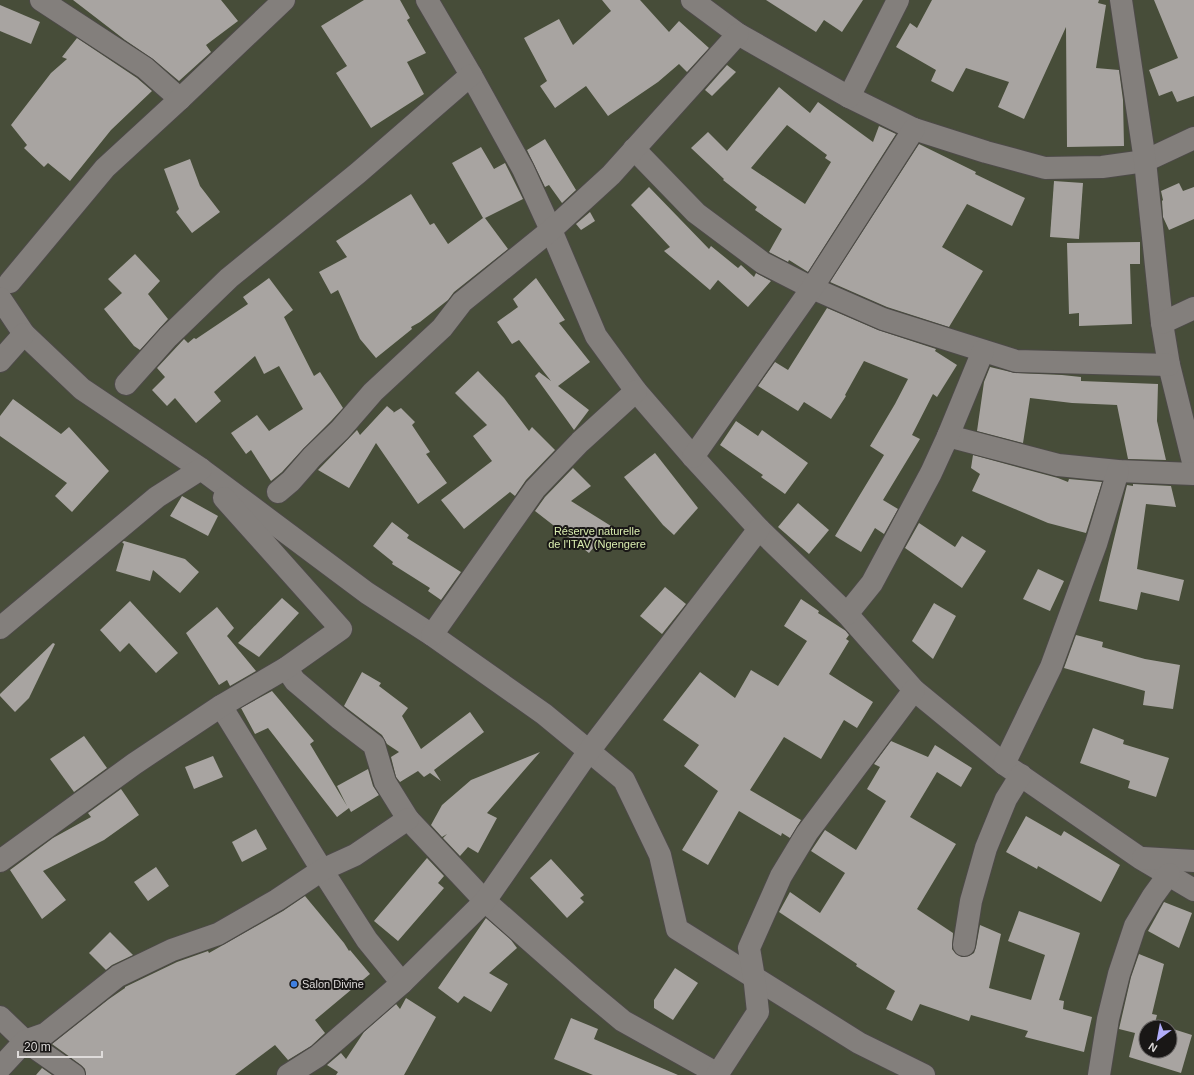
<svg xmlns="http://www.w3.org/2000/svg" width="1194" height="1075" viewBox="0 0 1194 1075" font-family="Helvetica,sans-serif">
<rect width="100%" height="100%" fill="#322f2d"/>
<!-- green -->
<path fill="#474d39" fill-rule="evenodd" d="M 0,0 L 1194,0 L 1194,1075 L 0,1075 ZM 1146,1027 L 1170,1027 L 1170,1051 L 1146,1051 Z"/>
<!-- building -->
<g fill="#a8a4a1" fill-rule="evenodd">
<path d="M 73,0 L 221,0 L 238,21 L 206,45 L 211,52 L 179,81 L 153,59 L 125,40 Z"/>
<path d="M 364,0 L 400,0 L 410,18 L 407,20 L 426,53 L 407,62 L 424,94 L 371,128 L 336,73 L 347,66 L 321,26 Z"/>
<path d="M 602,0 L 640,0 L 669,32 L 679,21 L 709,48 L 687,72 L 679,64 L 658,82 L 608,116 L 586,86 L 555,108 L 540,86 L 547,81 L 524,38 L 559,19 L 573,45 L 611,11 Z"/>
<path d="M 766,0 L 863,0 L 842,32 L 824,20 L 816,32 Z"/>
<path d="M 932,0 L 1099,0 L 1098,3 L 1106,5 L 1096,68 L 1119,70 L 1123,100 L 1124,146 L 1067,147 L 1066,27 L 1024,119 L 998,107 L 1009,82 L 966,68 L 953,92 L 931,81 L 936,70 L 896,47 L 910,23 L 917,28 Z"/>
<path d="M 1154,0 L 1194,0 L 1194,96 L 1177,102 L 1172,91 L 1159,96 L 1149,70 L 1178,58 Z"/>
<path d="M 0,5 L 40,22 L 31,44 L 0,31 Z"/>
<path d="M 77,38 L 137,78 L 152,91 L 111,130 L 70,181 L 48,163 L 44,167 L 24,148 L 27,145 L 11,125 L 51,73 L 67,59 L 62,57 Z"/>
<path d="M 727,65 L 736,72 L 712,96 L 705,90 Z"/>
<path d="M 779,87 L 810,113 L 818,102 L 873,142 L 879,126 L 896,134 L 808,272 L 789,260 L 788,262 L 769,252 L 782,229 L 755,210 L 757,207 L 723,180 L 724,179 L 691,148 L 708,132 L 727,151 ZM 787,125 L 827,155 L 825,158 L 831,162 L 805,204 L 751,168 Z"/>
<path d="M 545,139 L 576,190 L 562,203 L 549,185 L 545,187 L 527,150 Z"/>
<path d="M 919,144 L 976,172 L 975,174 L 1025,198 L 1012,226 L 967,204 L 942,247 L 983,271 L 949,327 L 887,307 L 830,282 Z"/>
<path d="M 481,147 L 494,169 L 505,163 L 523,199 L 485,218 L 508,249 L 454,292 L 448,300 L 420,322 L 411,327 L 412,329 L 376,358 L 360,339 L 338,290 L 331,294 L 319,272 L 347,257 L 336,241 L 411,194 L 430,225 L 434,223 L 448,244 L 483,218 L 452,163 Z"/>
<path d="M 190,159 L 200,186 L 220,212 L 192,233 L 176,212 L 179,209 L 164,169 Z"/>
<path d="M 1054,181 L 1083,183 L 1079,239 L 1050,237 Z"/>
<path d="M 1179,183 L 1183,191 L 1194,187 L 1194,219 L 1169,230 L 1163,217 L 1162,201 L 1163,200 L 1161,191 Z"/>
<path d="M 649,187 L 709,249 L 711,246 L 738,268 L 741,265 L 754,277 L 756,273 L 771,281 L 748,307 L 718,280 L 710,290 L 664,251 L 670,247 L 631,205 Z"/>
<path d="M 590,212 L 595,221 L 581,230 L 576,224 Z"/>
<path d="M 1140,242 L 1140,264 L 1130,264 L 1132,324 L 1079,326 L 1079,313 L 1069,314 L 1067,243 Z"/>
<path d="M 135,254 L 160,281 L 148,294 L 168,319 L 140,350 L 134,346 L 104,309 L 122,293 L 108,279 Z"/>
<path d="M 269,278 L 293,310 L 284,317 L 314,376 L 320,372 L 343,408 L 331,421 L 303,449 L 282,472 L 271,481 L 251,450 L 246,454 L 231,433 L 257,415 L 269,431 L 303,409 L 279,366 L 264,374 L 255,356 L 214,392 L 221,401 L 196,423 L 175,398 L 167,406 L 152,390 L 165,377 L 157,368 L 184,339 L 188,343 L 194,338 L 196,339 L 248,304 L 243,297 Z"/>
<path d="M 536,278 L 565,320 L 559,323 L 590,362 L 558,386 L 589,410 L 574,430 L 535,376 L 539,372 L 551,381 L 519,340 L 512,344 L 497,322 L 518,307 L 513,299 Z"/>
<path d="M 827,308 L 878,330 L 936,349 L 935,351 L 957,365 L 937,397 L 933,394 L 912,435 L 920,439 L 883,500 L 898,509 L 884,534 L 875,528 L 861,552 L 835,536 L 884,455 L 870,446 L 895,404 L 908,379 L 864,361 L 845,395 L 846,396 L 831,419 L 804,402 L 798,411 L 758,386 L 775,362 L 788,370 Z"/>
<path d="M 990,367 L 1015,373 L 1062,375 L 1081,377 L 1081,381 L 1158,384 L 1157,421 L 1166,460 L 1128,459 L 1117,405 L 1072,403 L 1030,398 L 1023,443 L 977,431 L 984,382 Z"/>
<path d="M 478,371 L 504,398 L 529,431 L 532,427 L 555,450 L 526,480 L 515,496 L 510,492 L 464,529 L 441,500 L 492,461 L 473,436 L 487,425 L 455,393 Z"/>
<path d="M 13,399 L 61,434 L 69,427 L 109,471 L 72,512 L 55,496 L 67,483 L 0,436 L 0,416 Z"/>
<path d="M 387,406 L 394,412 L 393,413 L 401,408 L 415,422 L 412,425 L 430,452 L 426,454 L 447,483 L 418,504 L 376,443 L 349,488 L 318,470 L 357,430 L 360,435 Z"/>
<path d="M 736,421 L 758,436 L 762,430 L 808,463 L 785,494 L 761,477 L 763,475 L 720,445 Z"/>
<path d="M 655,453 L 698,508 L 674,535 L 663,525 L 624,477 Z"/>
<path d="M 973,455 L 1058,478 L 1068,482 L 1069,479 L 1102,482 L 1086,533 L 1048,523 L 972,491 L 980,474 L 971,468 Z"/>
<path d="M 573,468 L 591,486 L 571,501 L 611,526 L 589,553 L 535,511 L 545,497 Z"/>
<path d="M 1133,484 L 1171,486 L 1176,507 L 1146,504 L 1137,569 L 1184,580 L 1179,601 L 1141,592 L 1137,610 L 1099,601 L 1127,485 L 1133,486 Z"/>
<path d="M 182,496 L 218,516 L 208,536 L 170,516 Z"/>
<path d="M 798,503 L 829,530 L 809,554 L 778,527 Z"/>
<path d="M 392,522 L 409,535 L 407,538 L 461,572 L 441,600 L 428,591 L 430,588 L 392,564 L 393,562 L 373,546 Z"/>
<path d="M 919,523 L 955,547 L 962,536 L 986,551 L 962,588 L 905,548 Z"/>
<path d="M 124,541 L 185,559 L 199,572 L 180,593 L 153,570 L 150,581 L 116,571 L 124,544 L 122,542 Z"/>
<path d="M 1038,569 L 1064,581 L 1050,611 L 1023,599 Z"/>
<path d="M 665,587 L 686,604 L 662,634 L 640,616 Z"/>
<path d="M 282,598 L 299,613 L 259,657 L 238,643 Z"/>
<path d="M 801,599 L 819,611 L 818,613 L 846,631 L 849,635 L 846,639 L 849,641 L 829,674 L 873,702 L 857,728 L 844,720 L 821,759 L 784,737 L 750,790 L 801,820 L 790,838 L 782,833 L 781,836 L 739,811 L 708,865 L 682,850 L 718,791 L 684,766 L 699,745 L 663,720 L 700,672 L 735,698 L 751,670 L 778,686 L 807,641 L 784,626 Z"/>
<path d="M 130,601 L 178,653 L 156,673 L 129,643 L 120,652 L 100,630 Z"/>
<path d="M 934,603 L 956,616 L 933,659 L 912,641 Z"/>
<path d="M 217,607 L 234,628 L 227,636 L 256,671 L 230,686 L 227,680 L 219,685 L 186,633 Z"/>
<path d="M 1076,635 L 1103,642 L 1102,647 L 1145,659 L 1180,665 L 1173,709 L 1143,705 L 1145,691 L 1064,668 Z"/>
<path d="M 53,643 L 55,644 L 29,698 L 15,712 L 0,696 L 0,694 Z"/>
<path d="M 362,672 L 381,683 L 379,686 L 408,708 L 402,716 L 421,749 L 470,712 L 484,732 L 434,770 L 441,781 L 430,773 L 424,777 L 418,771 L 400,782 L 396,777 L 391,757 L 399,752 L 387,744 L 382,735 L 344,706 Z"/>
<path d="M 272,691 L 314,741 L 310,744 L 347,806 L 337,786 L 368,769 L 373,786 L 379,795 L 351,812 L 349,808 L 337,817 L 268,728 L 255,734 L 241,708 Z"/>
<path d="M 1093,728 L 1124,740 L 1123,744 L 1169,758 L 1156,797 L 1128,788 L 1130,781 L 1080,763 Z"/>
<path d="M 84,736 L 107,768 L 74,792 L 50,759 Z"/>
<path d="M 891,741 L 928,757 L 935,745 L 972,768 L 961,787 L 937,772 L 910,817 L 956,844 L 917,909 L 953,933 L 952,949 L 956,954 L 962,957 L 969,956 L 974,953 L 976,947 L 980,925 L 1001,934 L 989,988 L 1031,1000 L 1045,955 L 1008,941 L 1019,911 L 1080,933 L 1059,1000 L 1064,1001 L 1063,1009 L 1092,1017 L 1084,1052 L 1025,1037 L 1028,1031 L 971,1015 L 969,1021 L 920,1004 L 912,1021 L 886,1009 L 895,991 L 856,966 L 857,964 L 779,912 L 790,892 L 820,913 L 845,873 L 811,851 L 825,830 L 856,850 L 886,801 L 867,789 L 880,767 L 874,764 Z"/>
<path d="M 540,752 L 487,813 L 497,818 L 478,853 L 468,847 L 460,856 L 443,838 L 447,834 L 442,837 L 431,825 L 442,805 L 471,780 Z"/>
<path d="M 213,756 L 223,777 L 194,789 L 185,767 Z"/>
<path d="M 121,789 L 139,815 L 104,840 L 43,871 L 66,900 L 42,919 L 10,870 L 53,838 L 91,817 L 88,813 Z"/>
<path d="M 1026,816 L 1061,836 L 1064,831 L 1120,865 L 1101,902 L 1038,866 L 1037,869 L 1006,852 Z"/>
<path d="M 256,829 L 267,849 L 242,862 L 232,842 Z"/>
<path d="M 427,858 L 444,876 L 438,883 L 444,888 L 398,941 L 374,921 Z"/>
<path d="M 551,859 L 584,895 L 580,898 L 584,902 L 567,918 L 530,878 Z"/>
<path d="M 156,867 L 169,886 L 148,901 L 134,882 Z"/>
<path d="M 305,896 L 344,943 L 349,951 L 350,950 L 370,974 L 315,1020 L 325,1033 L 311,1046 L 288,1060 L 275,1045 L 235,1075 L 86,1075 L 85,1069 L 81,1065 L 52,1044 L 109,999 L 125,988 L 125,987 L 177,962 L 208,951 L 209,953 L 283,911 Z"/>
<path d="M 1164,902 L 1192,913 L 1179,948 L 1148,931 Z"/>
<path d="M 486,918 L 511,940 L 517,948 L 489,973 L 508,984 L 491,1012 L 464,996 L 458,1003 L 438,988 Z"/>
<path d="M 110,932 L 133,955 L 112,965 L 106,970 L 89,953 Z"/>
<path d="M 1139,954 L 1164,964 L 1152,1014 L 1157,1015 L 1155,1023 L 1167,1027 L 1146,1027 L 1146,1051 L 1170,1051 L 1170,1028 L 1192,1035 L 1181,1073 L 1129,1057 L 1135,1033 L 1119,1029 L 1131,977 Z"/>
<path d="M 675,968 L 698,983 L 673,1020 L 654,1008 L 654,1000 Z"/>
<path d="M 406,998 L 436,1017 L 404,1075 L 336,1075 L 338,1072 L 327,1065 L 341,1053 L 346,1059 L 364,1032 L 396,1004 L 400,1009 Z"/>
<path d="M 571,1018 L 598,1029 L 594,1039 L 678,1075 L 593,1075 L 554,1059 Z"/>
<path d="M 42,1068 L 52,1075 L 36,1075 Z"/>
</g>
<g fill="none" stroke-linecap="round" stroke-linejoin="round">
<!-- street casing -->
<g stroke="#4d4a48" stroke-width="24">
<g id="street">
<path d="M 41,0 L 145,68 L 180,99"/>
<path d="M 427,0 L 471,75 L 523,169 L 551,230 L 596,336 L 636,391 L 693,457 L 759,529 L 847,614 L 914,690 L 1004,764 L 1140,858 L 1194,890"/>
<path d="M 692,0 L 738,34 L 849,97 L 914,129 L 986,152 L 1045,168 L 1102,167 L 1145,161 L 1194,138"/>
<path d="M 1121,0 L 1145,161 L 1162,323 L 1169,365 L 1194,466"/>
<path d="M 849,97 L 898,0"/>
<path d="M 634,149 L 696,213 L 763,263 L 812,288 L 883,319 L 1016,361 L 1169,365"/>
<path d="M 10,282 L 105,168 L 180,99 L 284,0"/>
<path d="M 0,298 L 24,334 L 82,389 L 201,469 L 367,593 L 432,635 L 544,714 L 624,780 L 660,855 L 677,929 L 859,1043 L 924,1075"/>
<path d="M 1162,323 L 1194,308"/>
<path d="M 0,361 L 24,334"/>
<path d="M 126,384 L 168,337 L 229,278 L 358,173 L 471,75"/>
<path d="M 948,436 L 1058,465 L 1118,471 L 1194,474"/>
<path d="M 693,457 L 812,288 L 914,129"/>
<path d="M 278,492 L 291,481 L 312,457 L 340,430 L 373,392 L 442,328 L 462,302 L 551,230 L 611,175 L 738,34"/>
<path d="M 847,614 L 872,583 L 931,473 L 948,436 L 983,351"/>
<path d="M 0,628 L 157,497 L 201,469"/>
<path d="M 432,635 L 535,489 L 580,442 L 636,391"/>
<path d="M 286,668 L 295,681 L 340,719 L 374,745 L 385,782 L 408,819 L 485,901 L 587,991 L 623,1021 L 718,1074"/>
<path d="M 221,706 L 322,870 L 367,940 L 402,983"/>
<path d="M 1004,764 L 1051,667 L 1096,544 L 1118,471"/>
<path d="M 1143,858 L 1194,861"/>
<path d="M 0,861 L 134,764 L 221,706 L 286,668 L 341,629 L 224,498"/>
<path d="M 964,945 L 971,901 L 986,848 L 1006,799 L 1021,775"/>
<path d="M 0,1017 L 25,1041 L 74,1075"/>
<path d="M 0,1068 L 25,1041 L 45,1034 L 118,976 L 172,950 L 218,934 L 277,900 L 322,870 L 355,855 L 408,819"/>
<path d="M 288,1075 L 318,1056 L 402,983 L 485,901 L 589,751 L 759,529"/>
<path d="M 717,1075 L 758,1012 L 755,984 L 749,948 L 781,876 L 807,833 L 914,690"/>
<path d="M 1099,1075 L 1108,1019 L 1119,974 L 1135,926 L 1153,896 L 1169,874"/>
</g>
</g>
<!-- street -->
<use href="#street" stroke="#837f7c" stroke-width="22"/>
</g>
<!-- markers -->
<circle fill="#3f7fe0" stroke="#191716" stroke-width="1.5" cx="294" cy="984" r="4"/>
<g text-anchor="middle" stroke-width="4" stroke-linejoin="round" paint-order="stroke">
<!-- park labels -->
<g font-size="11" fill="#daedaf" stroke="#191716">
<text x="597" y="535">Réserve naturelle<tspan x="597" dy="13">de l'ITAV (Ngengere</tspan></text>
</g>
<!-- poi labels -->
<g font-size="11" fill="#dedbda" stroke="#191716" text-anchor="start">
<text x="302" y="988">Salon Divine</text>
</g>
</g>
<!-- north arrow -->
<g transform="translate(1158 1039) rotate(212)"><circle r="19" fill="#191716" stroke="#686564"/>
<path d="M0-3L7 15L0 10L-7 15Z" fill="#b1adfa"/>
<text y="-6" font-size="11" font-weight="bold" text-anchor="middle" fill="#dedbda">N</text>
</g>
<!-- scale -->
<path d="M18 1051v6h84v-6" fill="none" stroke="#dedbda" stroke-width="2"/>
<text x="24" y="1051" font-size="12" fill="#dedbda" stroke="#191716" stroke-width="3" paint-order="stroke">20 m</text>
</svg>
